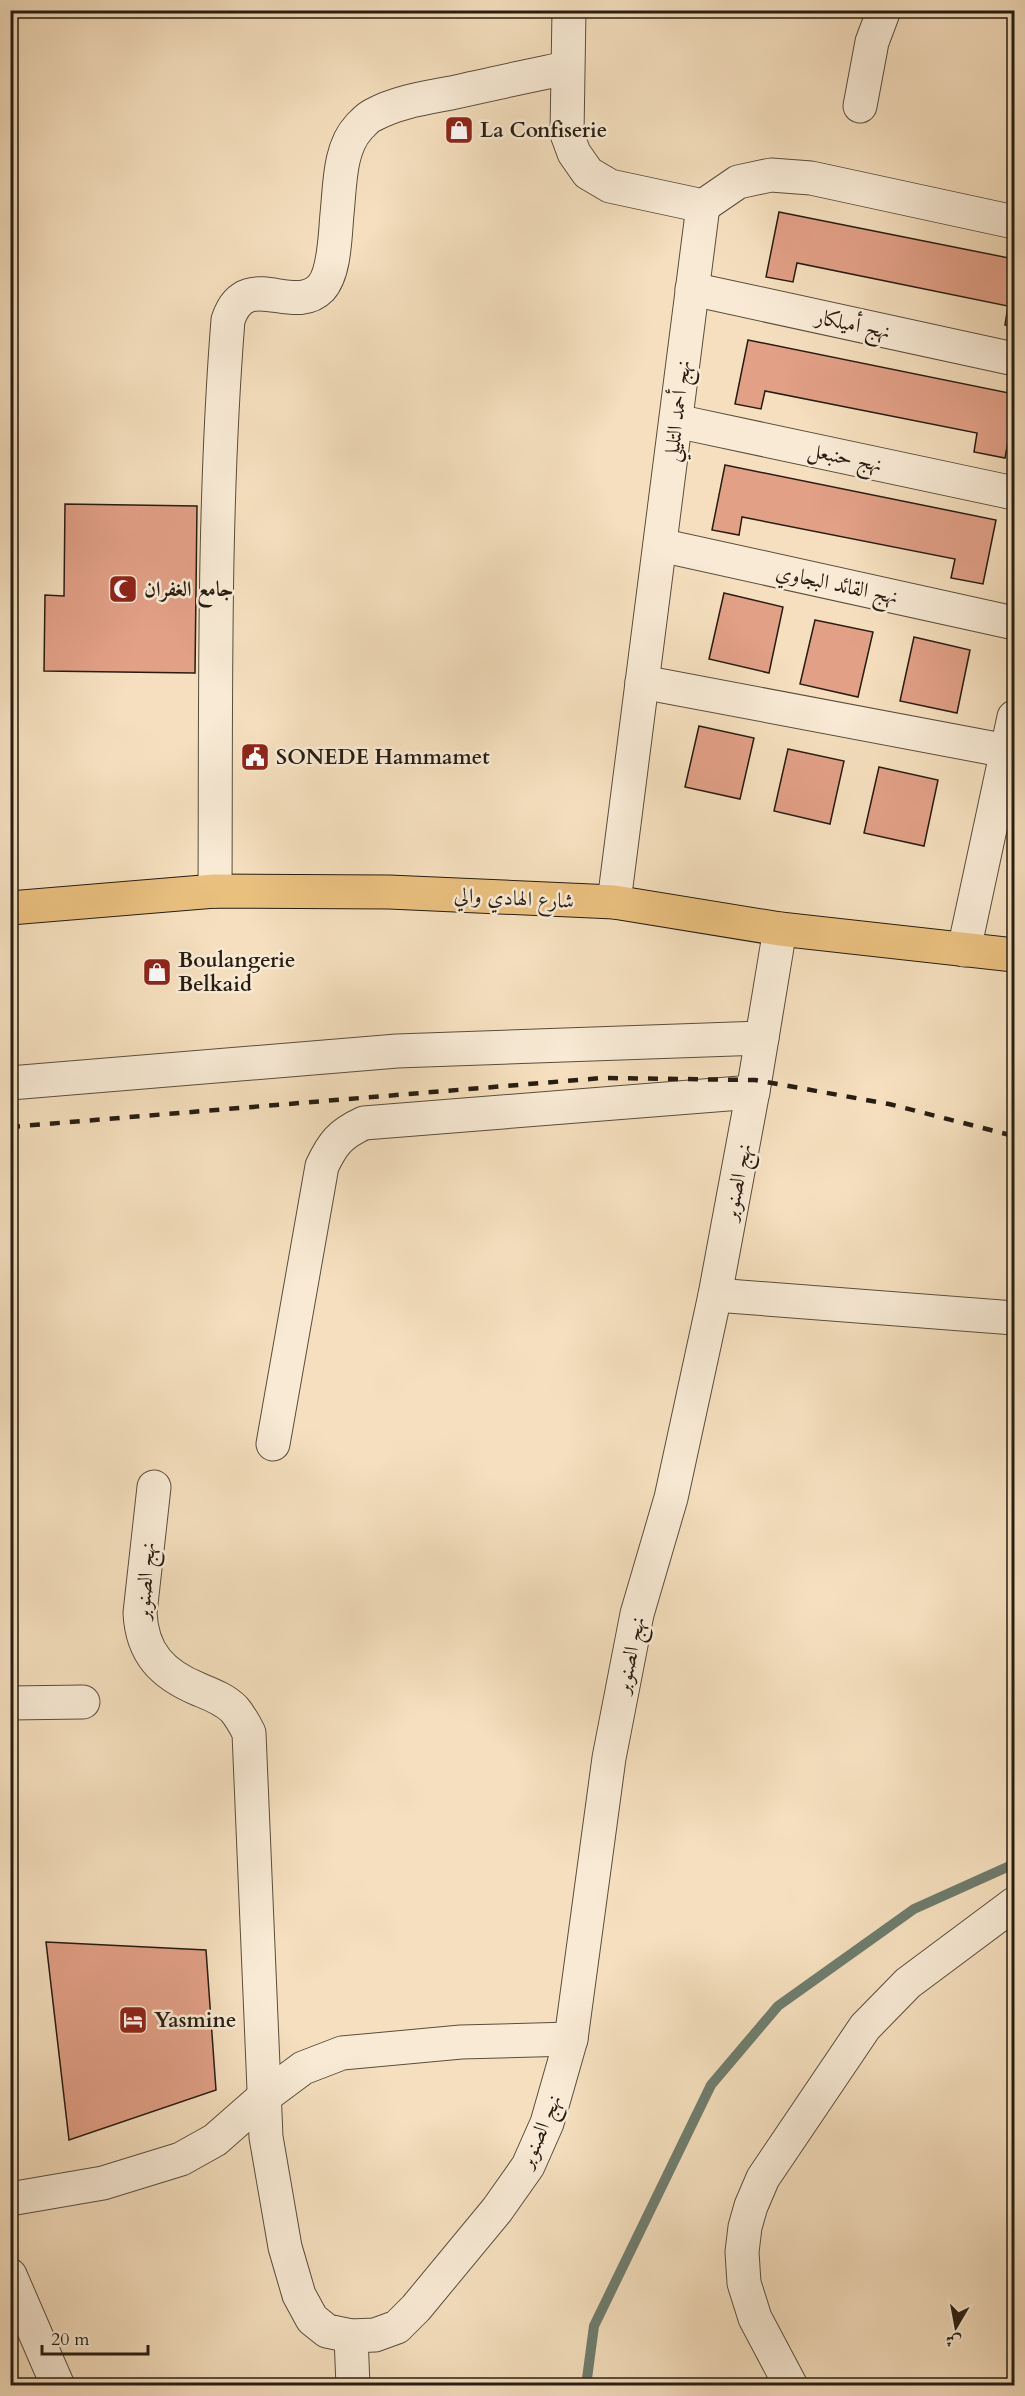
<svg xmlns="http://www.w3.org/2000/svg" width="1025" height="2396" viewBox="0 0 1025 2396" font-family="Cardo,Amiri,serif">
<rect width="100%" height="100%" fill="#f5dfbe"/>
<filter id="stains"><feTurbulence type="fractalNoise" baseFrequency=".00333" numOctaves="4"/><feColorMatrix values="0 0 0 0 .2 0 0 0 0 .09 0 0 0 0 .02 0 0 0 .5 -.17"/></filter>
<radialGradient id="worn" r=".72"><stop offset=".6" stop-color="#630" stop-opacity="0"/><stop offset="1" stop-color="#630" stop-opacity=".3"/></radialGradient>
<g fill="none" stroke-linecap="round" stroke-linejoin="round">
<!-- stream -->
<path stroke="#6e7d6e" stroke-width="10" d="M 586,2386 L 594,2326 L 711,2085 L 778,2006 L 914,1909 L 1014,1864"/>
</g>
<!-- building -->
<g fill="#e2a087" stroke="#271d12" stroke-width="1.5">
<path d="M 779,212 L 1014,259 L 1014,327 L 1005,325 L 1008,306 L 797,263 L 793,282 L 766,277 Z"/>
<path d="M 748,340 L 1014,394 L 1014,410 L 1005,458 L 974,452 L 977,433 L 765,391 L 761,409 L 735,404 Z"/>
<path d="M 725,465 L 996,520 L 983,584 L 951,578 L 955,559 L 742,517 L 739,535 L 712,530 Z"/>
<path d="M 65,504 L 197,506 L 195,673 L 44,671 L 45,595 L 64,596 Z"/>
<path d="M 724,593 L 783,607 L 769,673 L 709,659 Z"/>
<path d="M 815,620 L 873,632 L 858,697 L 800,684 Z"/>
<path d="M 914,637 L 970,650 L 957,713 L 900,701 Z"/>
<path d="M 699,726 L 754,738 L 740,799 L 685,787 Z"/>
<path d="M 788,749 L 844,761 L 830,824 L 774,811 Z"/>
<path d="M 879,767 L 938,780 L 924,846 L 864,833 Z"/>
<path d="M 46,1942 L 206,1950 L 216,2090 L 69,2140 Z"/>
</g>
<g fill="none" stroke-linecap="round" stroke-linejoin="round">
<!-- minor casing -->
<g stroke="#5a4e3d" stroke-width="35">
<g id="minor">
<path d="M 569,10 L 567,134 L 574,153 L 588,173 L 610,186 L 703,206"/>
<path d="M 860,106 L 872,42 L 884,10"/>
<path d="M 703,206 L 738,182 L 771,175 L 811,178 L 1014,222"/>
<path d="M 692,289 L 1014,359"/>
<path d="M 676,421 L 1014,493"/>
<path d="M 660,545 L 1014,623"/>
<path d="M 642,682 L 1007,751"/>
<path d="M 215,891 C 216,700 213,509 228,320 C 246,266 293,317 321,288 C 335,273 335,234 337,214 C 340,186 339,148 359,127 C 363,123 368,117 373,115 C 397,102 425,98 451,93 C 490,84 529,76 567,68"/>
<path d="M 614,902 L 703,206"/>
<path d="M 964,950 L 1014,717"/>
<path d="M 10,1083 L 397,1051 L 762,1038"/>
<path d="M 715,1295 L 1014,1318"/>
<path d="M 273,1444 L 322,1166 C 333,1143 340,1134 364,1123 L 753,1092"/>
<path d="M 154,1487 L 140,1613 C 142,1653 162,1674 198,1689 C 210,1694 224,1699 234,1709 C 240,1716 245,1725 249,1733 L 266,2137 L 285,2247 L 299,2295 L 312,2319 L 327,2331 L 351,2336 L 375,2335 L 397,2327 L 416,2308 L 497,2210 L 528,2166 L 547,2123 L 571,2039 L 609,1758 L 637,1614 L 671,1498 L 715,1295 L 755,1080 L 780,929"/>
<path d="M 10,1703 L 83,1702"/>
<path d="M 10,2199 L 103,2183 L 181,2159 L 215,2140 L 264,2097 L 303,2068 L 342,2053 L 461,2042 L 571,2039"/>
<path d="M 10,2275 L 58,2386"/>
<path d="M 351,2336 L 353,2386"/>
<path d="M 791,2386 L 755,2318 L 744,2283 L 742,2252 L 745,2227 L 751,2206 L 763,2178 L 865,2027 L 908,1983 L 1014,1904"/>
</g>
</g>
<!-- major casing -->
<g stroke="#271d12" stroke-width="35">
<path id="major" d="M 10,908 L 215,891 L 389,892 L 614,902 L 780,929 L 1014,955"/>
</g>
<!-- minor -->
<use href="#minor" stroke="#f8ead5" stroke-width="33"/>
<!-- major -->
<use href="#major" stroke="#eac07f" stroke-width="33"/>
<!-- rail -->
<path stroke="#271d12" stroke-width="4.5" stroke-dasharray="10 10" stroke-linecap="butt" d="M 10,1127 L 602,1078 L 755,1080 L 889,1104 L 1014,1136"/>
</g>
<!-- icons -->
<defs>
<g id="shop-square" transform="scale(1.5)"><rect x="-9" y="-9" width="18" height="18" rx="4" fill="#8f2418" stroke="#f8ead5"/><path d="M-5-2.5h2.3a2.7 3.5 0 0 1 5.4 0H5L5.5 6h-11ZM-1.5-2.5h3a1.5 2.3 0 0 0-3 0Z" fill="#fff"/></g>
<g id="mosque-square" transform="scale(1.5)"><rect x="-9" y="-9" width="18" height="18" rx="4" fill="#8f2418" stroke="#f8ead5"/><path d="M3.5-4.9A6 6 0 1 0 3.5 4.9A5 5 0 1 1 3.5-4.9Z" fill="#fff"/></g>
<g id="civic-square" transform="scale(1.5)"><rect x="-9" y="-9" width="18" height="18" rx="4" fill="#8f2418" stroke="#f8ead5"/><path d="M-.6-6.5H3V-4.5H.6V-3L4-1V1h2V6H-6V1h2V-1L-.6-3ZM-1.2 2.5V6h2.4V2.5Z" fill="#fff"/></g>
<g id="hotel-square" transform="scale(1.5)"><rect x="-9" y="-9" width="18" height="18" rx="4" fill="#8f2418" stroke="#f8ead5"/><path d="M-6-4.5h1.5V1H6V5H4.5V3h-9V5H-6ZM-4 0a1.8 1.8 0 1 1 3.6 0ZM.5 0V-2.5h3Q6-2.5 6 0Z" fill="#fff"/></g>
</defs>
<g fill-rule="evenodd">
<use href="#shop-square" x="459" y="130"/>
<use href="#mosque-square" x="123" y="589"/>
<use href="#civic-square" x="255" y="757"/>
<use href="#shop-square" x="157" y="972"/>
<use href="#hotel-square" x="133" y="2020"/>
</g>
<g text-anchor="middle" stroke-width="5" stroke-linejoin="round" paint-order="stroke">
<!-- poi labels -->
<g font-size="21" font-weight="bold" fill="#271d12" stroke="#f8ead5" text-anchor="start">
<text x="480" y="137">La Confiserie</text>
<text x="144" y="596">جامع الغفران</text>
<text x="276" y="764">SONEDE Hammamet</text>
<text x="178" y="967">Boulangerie<tspan x="178" dy="24">Belkaid</tspan></text>
<text x="154" y="2027">Yasmine</text>
</g>
<!-- street labels -->
<g font-size="21" fill="#271d12" stroke="#f8ead5">
<text transform="translate(853 324) rotate(12)" y="7">نهج أميلكار</text>
<text transform="translate(677 411) rotate(-83)" y="7">نهج أحمد التليلي</text>
<text transform="translate(845 457) rotate(12)" y="7">نهج حنبعل</text>
<text transform="translate(837 584) rotate(12)" y="7">نهج القائد البجاوي</text>
<text transform="translate(514 898) rotate(3)" y="7">شارع الهادي والي</text>
<text transform="translate(737 1182) rotate(-79)" y="7">نهج الصنوبر</text>
<text transform="translate(145 1581) rotate(-86)" y="7">نهج الصنوبر</text>
<text transform="translate(630 1655) rotate(-78)" y="7">نهج الصنوبر</text>
<text transform="translate(540 2131) rotate(-67)" y="7">نهج الصنوبر</text>
</g>
</g>
<!-- margin -->
<rect width="1025" height="2396" fill="none" stroke="#f5dfbe" stroke-width="36"/>
<rect x="12" y="12" width="1001" height="2372" fill="none" stroke="#271d12" stroke-width="3"/>
<rect x="18" y="18" width="989" height="2360" fill="none" stroke="#271d12" stroke-width="1.5"/>
<!-- north arrow -->
<g transform="translate(956 2327) rotate(190)" stroke="#f8ead5" stroke-width="4.5" paint-order="stroke">
<path d="M0-4.5L10 22L0 15L-10 22Z" fill="#271d12"/>
<text y="-9" font-size="16" font-weight="bold" text-anchor="middle" fill="#271d12">ش</text>
</g>
<!-- scale -->
<path d="M42 2345v9h106v-9" fill="none" stroke="#271d12" stroke-width="3"/>
<text x="51" y="2345" font-size="18" fill="#271d12" stroke="#f8ead5" stroke-width="4.5" paint-order="stroke">20 m</text>
<rect width="100%" height="100%" filter="url(#stains)"/>
<rect width="100%" height="100%" fill="url(#worn)"/>
</svg>
